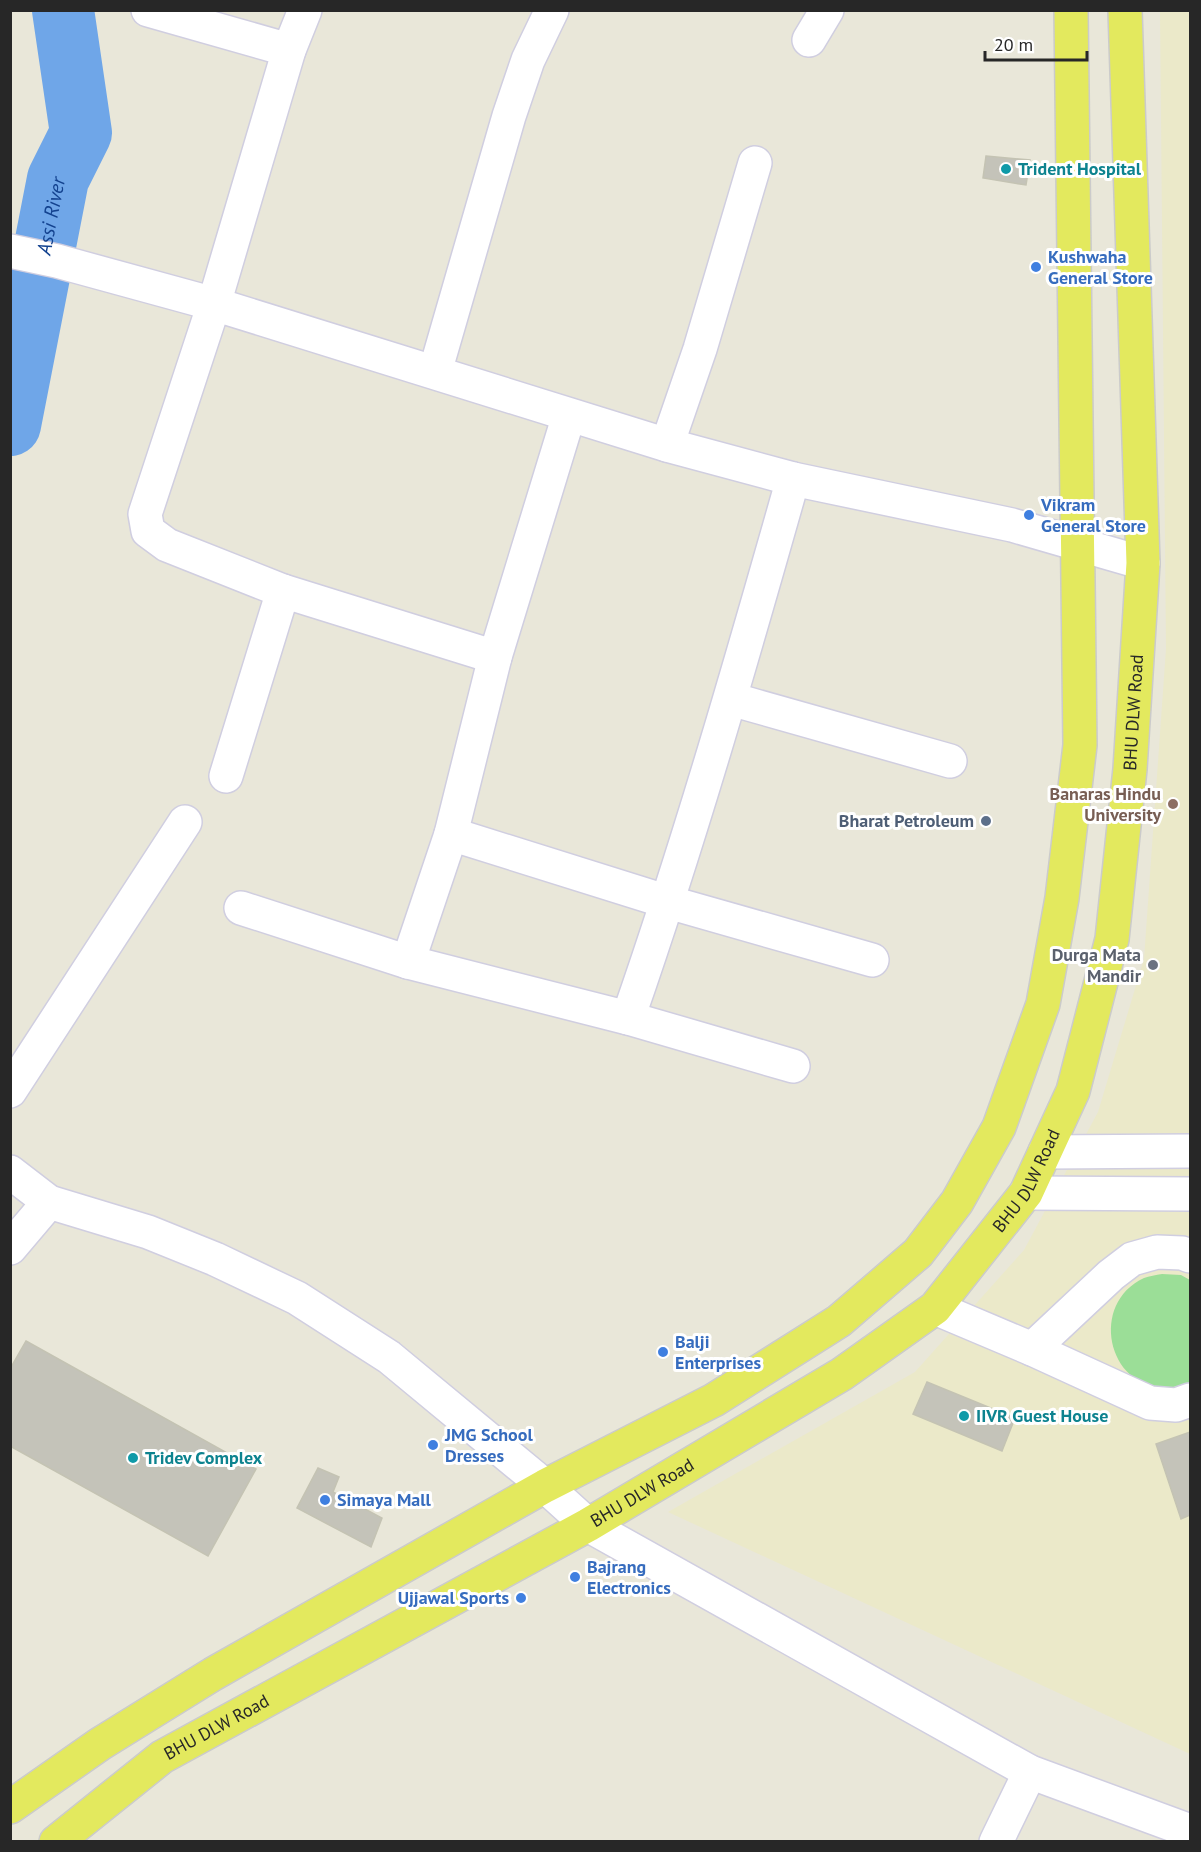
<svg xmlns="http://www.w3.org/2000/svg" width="1201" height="1852" viewBox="0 0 1201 1852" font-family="'PT Sans',sans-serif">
<rect width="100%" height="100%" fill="#e9e7d9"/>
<!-- education -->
<path fill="#ebe9c9" d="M 1160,11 L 1190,11 L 1190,1754 L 668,1512 L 915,1372 L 1024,1250 L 1098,1112 L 1144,959 L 1166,649 Z"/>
<!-- green -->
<path fill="#9bde97" d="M 1162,1274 L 1181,1275 L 1190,1280 L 1190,1382 C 1185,1384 1179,1387 1173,1387 C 1110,1396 1086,1305 1144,1278 C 1149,1276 1156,1275 1162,1274 Z"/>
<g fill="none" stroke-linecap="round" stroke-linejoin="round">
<!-- river -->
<path stroke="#6fa6e8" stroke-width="62" id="s1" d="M 10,425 L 58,179 L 81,133 L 63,10"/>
</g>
<!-- building -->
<g fill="#c4c3b9" stroke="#c4c3b3" stroke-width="1.5">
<path d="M 986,156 L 1030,160 L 1026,185 L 983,178 Z"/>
<path d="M 26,1341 L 256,1469 L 208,1556 L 10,1446 L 10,1369 Z"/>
<path d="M 927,1382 L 1015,1418 L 1002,1451 L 913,1414 Z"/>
<path d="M 1190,1432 L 1190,1515 L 1181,1519 L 1156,1444 Z"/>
<path d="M 318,1468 L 339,1477 L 333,1492 L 382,1518 L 371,1547 L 297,1508 Z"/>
</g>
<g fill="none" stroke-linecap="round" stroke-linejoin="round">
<!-- minor casing -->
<g stroke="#d0cee0" stroke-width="36">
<g id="minor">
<path d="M 148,10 L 289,50"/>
<path d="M 305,10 L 289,50 L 214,304 L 145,514 L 148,531 L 167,545 L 283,591 L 495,657"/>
<path d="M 809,40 L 827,10"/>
<path d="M 10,251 L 57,261 L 214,304 L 667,445 L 793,479 L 1012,525 L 1143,563"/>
<path d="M 435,372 L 509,116 L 528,60 L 552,10"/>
<path d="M 569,415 L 495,657 L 451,834 L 668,902 L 872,960"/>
<path d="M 667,445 L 700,349 L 755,163"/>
<path d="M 731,699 L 950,761"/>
<path d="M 226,776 L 283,591"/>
<path d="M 241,908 L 408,962 L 628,1018 L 793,1066"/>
<path d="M 408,962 L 451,834"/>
<path d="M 628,1018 C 690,840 742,659 793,479"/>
<path d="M 10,1091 L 185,822"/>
<path d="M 1045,1152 L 1190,1151"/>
<path d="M 10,1172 L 49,1202 L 148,1232 L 215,1259 L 297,1298 L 389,1357 L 545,1486 L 588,1525 L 1030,1772 L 1190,1831"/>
<path d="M 1026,1193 L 1190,1194"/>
<path d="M 10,1248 L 49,1202"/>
<path d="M 935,1308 L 1032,1349 L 1150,1403 L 1176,1405 L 1190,1400"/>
<path d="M 1032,1349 L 1111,1275 L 1132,1259 L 1157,1252 L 1182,1253 L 1190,1256"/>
<path d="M 996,1842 L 1030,1772"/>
</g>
</g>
<!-- major casing -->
<g stroke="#cbcbcb" stroke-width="36">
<g id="major">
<path d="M 10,1807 L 100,1744 L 213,1674 L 545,1486 L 714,1400 L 839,1321 L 918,1253 L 957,1202 L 999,1127 L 1043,1004 L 1062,898 L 1080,745 L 1071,10"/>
<path id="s2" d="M 56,1842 L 162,1757 L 588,1525 L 842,1374 L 935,1308 L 1026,1193 L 1073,1091 L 1112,939 L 1130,769 L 1143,563 L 1125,10"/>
</g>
</g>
<!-- minor -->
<use href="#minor" stroke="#fff" stroke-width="33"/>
<!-- major -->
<use href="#major" stroke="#e3e95e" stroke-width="33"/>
</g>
<!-- markers -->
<g fill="#0f9aa8" stroke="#fff" stroke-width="2">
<circle cx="1006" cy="169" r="6"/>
<circle cx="964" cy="1416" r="6"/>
<circle cx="133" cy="1458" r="6"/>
</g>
<g fill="#3f7fe0" stroke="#fff" stroke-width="2">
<circle cx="1036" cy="267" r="6"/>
<circle cx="1029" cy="515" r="6"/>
<circle cx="663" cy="1352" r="6"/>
<circle cx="433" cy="1445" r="6"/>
<circle cx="325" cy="1500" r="6"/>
<circle cx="575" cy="1577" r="6"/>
<circle cx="521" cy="1598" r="6"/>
</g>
<circle fill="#8d6e63" stroke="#fff" stroke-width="2" cx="1173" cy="804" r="6"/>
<circle fill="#5c6f8a" stroke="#fff" stroke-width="2" cx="986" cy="821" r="6"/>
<circle fill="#6b7280" stroke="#fff" stroke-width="2" cx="1153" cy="965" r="6"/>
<g text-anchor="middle" stroke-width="6" stroke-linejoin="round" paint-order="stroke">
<!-- culture labels -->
<g font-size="18" font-weight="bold" fill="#0d838f" stroke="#fff" text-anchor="start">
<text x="1018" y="175">Trident Hospital</text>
<text x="976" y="1422">IIVR Guest House</text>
<text x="145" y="1464">Tridev Complex</text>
</g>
<!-- shop labels -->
<g font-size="18" font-weight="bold" fill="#366cbe" stroke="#fff" text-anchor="start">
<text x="1048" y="263">Kushwaha<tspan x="1048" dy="21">General Store</tspan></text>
<text x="1041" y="511">Vikram<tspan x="1041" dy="21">General Store</tspan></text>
<text x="675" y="1348">Balji<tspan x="675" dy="21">Enterprises</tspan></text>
<text x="445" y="1441">JMG School<tspan x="445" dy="21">Dresses</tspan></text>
<text x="337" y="1506">Simaya Mall</text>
<text x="587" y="1573">Bajrang<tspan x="587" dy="21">Electronics</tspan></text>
<text x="509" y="1604" text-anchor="end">Ujjawal Sports</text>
</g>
<!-- street labels -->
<g font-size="18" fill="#272727" stroke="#fff">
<text dy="6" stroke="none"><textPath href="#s2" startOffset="1674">BHU DLW Road</textPath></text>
<text dy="6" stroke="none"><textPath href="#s2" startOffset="1188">BHU DLW Road</textPath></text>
<text dy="6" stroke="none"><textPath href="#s2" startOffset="684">BHU DLW Road</textPath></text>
<text dy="6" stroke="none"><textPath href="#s2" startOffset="198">BHU DLW Road</textPath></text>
</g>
<!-- education labels -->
<g font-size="18" font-weight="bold" fill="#785e54" stroke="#fff" text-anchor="end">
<text x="1161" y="800">Banaras Hindu<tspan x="1161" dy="21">University</tspan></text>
</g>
<!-- service labels -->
<g font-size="18" font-weight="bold" fill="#4e5e75" stroke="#fff" text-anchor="end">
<text x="974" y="827">Bharat Petroleum</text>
</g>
<!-- worship labels -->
<g font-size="18" font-weight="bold" fill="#5b616d" stroke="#fff" text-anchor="end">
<text x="1141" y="961">Durga Mata<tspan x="1141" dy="21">Mandir</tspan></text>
</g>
<!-- water labels -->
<g font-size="20" font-style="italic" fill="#13428f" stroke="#fff">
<text dy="7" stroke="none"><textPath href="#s1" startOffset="213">Assi River</textPath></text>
</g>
</g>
<!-- border -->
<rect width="1201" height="1852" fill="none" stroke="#272727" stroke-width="24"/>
<!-- scale -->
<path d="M985 51v9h102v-9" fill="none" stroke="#272727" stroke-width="3"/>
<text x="994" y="51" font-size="18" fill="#272727" stroke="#ffffff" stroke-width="4.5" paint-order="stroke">20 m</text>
</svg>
